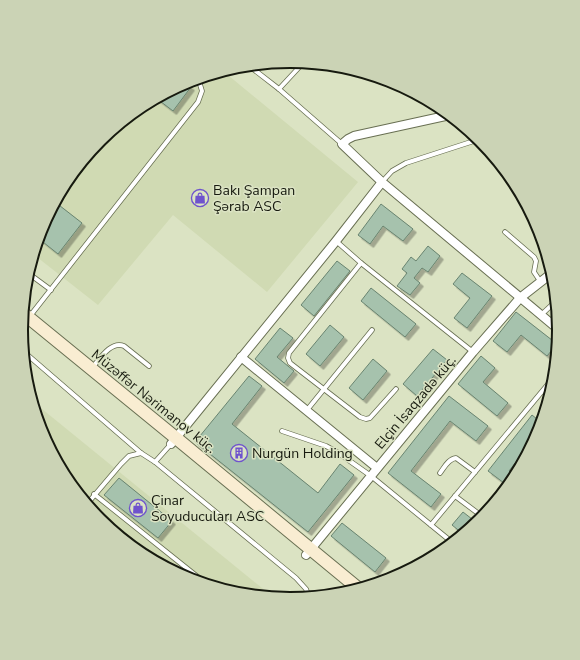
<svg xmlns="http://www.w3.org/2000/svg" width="580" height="660" viewBox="0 0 580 660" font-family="'Nunito Sans',sans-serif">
<defs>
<filter id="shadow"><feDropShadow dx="3.5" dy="3.5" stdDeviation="0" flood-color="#0004"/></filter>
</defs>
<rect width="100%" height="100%" fill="#dbe3c3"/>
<!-- built -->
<g fill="#d0dab3">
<path d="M 223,71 L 358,182 L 267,292 L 173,215 L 98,305 L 33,254 L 42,227 L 66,180 L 100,140 L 141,106 L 187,81 Z"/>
<path d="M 31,400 L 273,597 L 237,594 L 187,578 L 140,554 L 100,520 L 66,479 L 41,433 Z"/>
</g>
<!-- building -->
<g fill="#a6c2ad" stroke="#698470" filter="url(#shadow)">
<path d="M 185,83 L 191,87 L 173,111 L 156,98 Z"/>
<path d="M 55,202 L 82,223 L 58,254 L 38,238 L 42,227 Z"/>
<path d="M 381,204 L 413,229 L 403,241 L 383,226 L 370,244 L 358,235 Z"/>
<path d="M 428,246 L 440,256 L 428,272 L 422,268 L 414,278 L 420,283 L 410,295 L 397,286 L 407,273 L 402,269 L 411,257 L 416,261 Z"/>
<path d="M 337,261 L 350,271 L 314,316 L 301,305 Z"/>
<path d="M 462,273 L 492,296 L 467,328 L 454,318 L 470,298 L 453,284 Z"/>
<path d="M 371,288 L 416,324 L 405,337 L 361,301 Z"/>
<path d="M 516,312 L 557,344 L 547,356 L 521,335 L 507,352 L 493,341 Z"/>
<path d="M 330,325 L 344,337 L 320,366 L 306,354 Z"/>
<path d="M 280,328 L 293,338 L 277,357 L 294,371 L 284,383 L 255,359 Z"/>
<path d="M 433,349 L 447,360 L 417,396 L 403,384 Z"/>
<path d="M 481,356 L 495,368 L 483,382 L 508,403 L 497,416 L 458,384 Z"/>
<path d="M 373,359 L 387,371 L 363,400 L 349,388 Z"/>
<path d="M 249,376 L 262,386 L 232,424 L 318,493 L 340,464 L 354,475 L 308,532 L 195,442 Z"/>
<path d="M 449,396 L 488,426 L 476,441 L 450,421 L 411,471 L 441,494 L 431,507 L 388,473 Z"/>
<path d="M 532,415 L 542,423 L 538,433 L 509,471 L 515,476 L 508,486 L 488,471 Z"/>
<path d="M 119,478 L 172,521 L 158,538 L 104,495 Z"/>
<path d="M 463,512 L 477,523 L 463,534 L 452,525 Z"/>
<path d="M 342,523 L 386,558 L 375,572 L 331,536 Z"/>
</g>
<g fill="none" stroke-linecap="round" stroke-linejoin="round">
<!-- lane casing -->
<g stroke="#686f52" stroke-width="5.5">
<g id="lane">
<path d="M 248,65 L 279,89 L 342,144"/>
<path d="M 279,89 L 304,62"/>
<path d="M 382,182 L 392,171 L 406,163 L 480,139"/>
<path d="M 505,232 L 534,257 L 536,261 L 534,272 L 540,281"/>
<path d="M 336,241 L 361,263 L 473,352"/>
<path d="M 361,263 L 289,353 L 288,358 L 290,363 L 360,417 L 366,419 L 370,418 L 396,389"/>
<path d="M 28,273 L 51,290"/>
<path d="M 541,315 L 556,301"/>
<path d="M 30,316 L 198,102 L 202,91 L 198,78"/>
<path d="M 23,351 L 141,453 L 155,462 L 171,444"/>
<path d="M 92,368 C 99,360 111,340 124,346 L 149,366"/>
<path d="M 307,410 L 372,330"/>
<path d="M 282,431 L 326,446 L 337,452 L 371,476 L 453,543"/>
<path d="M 155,462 L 296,578 L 306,589 L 309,597"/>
<path d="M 440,473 C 444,468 448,459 456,458 L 475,472"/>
<path d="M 94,494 L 204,582 L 205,584"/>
<path d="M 455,496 L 483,517"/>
<path d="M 87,504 L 121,464 L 129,456 L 141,453"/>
<path d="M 431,525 L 554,377"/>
</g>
</g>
<!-- street casing -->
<g stroke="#686f52" stroke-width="10">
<g id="street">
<path d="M 450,115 L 354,136 L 348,139 L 342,144 L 382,182 L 559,330"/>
<path d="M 241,357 L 377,468"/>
<path d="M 171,444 L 336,241 L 382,182"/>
<path d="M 306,555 L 473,352 L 520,298 L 552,273"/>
</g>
</g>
<!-- secondary casing -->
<g stroke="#686f52" stroke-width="14">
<path id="secondary" d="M 23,313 L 176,438 L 359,589"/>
</g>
<!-- lane -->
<use href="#lane" stroke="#fff" stroke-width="4"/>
<!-- street -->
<use href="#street" stroke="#fff" stroke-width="8"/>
<!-- secondary -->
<use href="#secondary" stroke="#f9edd2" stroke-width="12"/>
</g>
<!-- icons -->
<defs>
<g id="shop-ring" transform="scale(0.9)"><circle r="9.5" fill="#dbe3c3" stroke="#6f53cd" stroke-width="1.5"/><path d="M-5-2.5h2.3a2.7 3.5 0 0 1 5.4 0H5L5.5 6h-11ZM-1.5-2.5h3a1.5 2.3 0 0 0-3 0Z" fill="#6f53cd"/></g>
<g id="building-ring" transform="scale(0.9)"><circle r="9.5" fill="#dbe3c3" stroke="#6f53cd" stroke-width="1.5"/><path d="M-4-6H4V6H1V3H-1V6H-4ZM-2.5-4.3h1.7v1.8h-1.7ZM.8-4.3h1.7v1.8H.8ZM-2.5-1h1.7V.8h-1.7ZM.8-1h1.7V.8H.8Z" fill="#6f53cd"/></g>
</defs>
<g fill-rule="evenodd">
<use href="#shop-ring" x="200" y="198"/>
<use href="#building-ring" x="239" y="453"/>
<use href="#shop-ring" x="138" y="508"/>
</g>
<g text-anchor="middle" stroke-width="3" stroke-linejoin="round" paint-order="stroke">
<!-- poi labels -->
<g font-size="14" fill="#171a0f" stroke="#dbe3c3" text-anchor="start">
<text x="213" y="195">Bakı Şampan<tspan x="213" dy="16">Şərab ASC</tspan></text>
<text x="252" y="458">Nurgün Holding</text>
<text x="151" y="505">Çinar<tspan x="151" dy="16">Soyuducuları ASC</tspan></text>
</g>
<!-- street labels -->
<g font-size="14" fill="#171a0f" stroke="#dbe3c3">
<text transform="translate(154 401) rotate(39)" y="5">Müzəffər Nərimanov küç.</text>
<text transform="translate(415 402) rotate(-50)" y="5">Elçin İsaqzadə küç.</text>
</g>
</g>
<!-- crop -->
<path d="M0 0H580V660H0ZM28 330a262 262 0 1 1 524 0a262 262 0 1 1-524 0Z" fill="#cbd3b5" fill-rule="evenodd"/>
<path fill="none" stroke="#171a0f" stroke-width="2" d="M28 330a262 262 0 1 1 524 0a262 262 0 1 1-524 0Z"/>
</svg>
